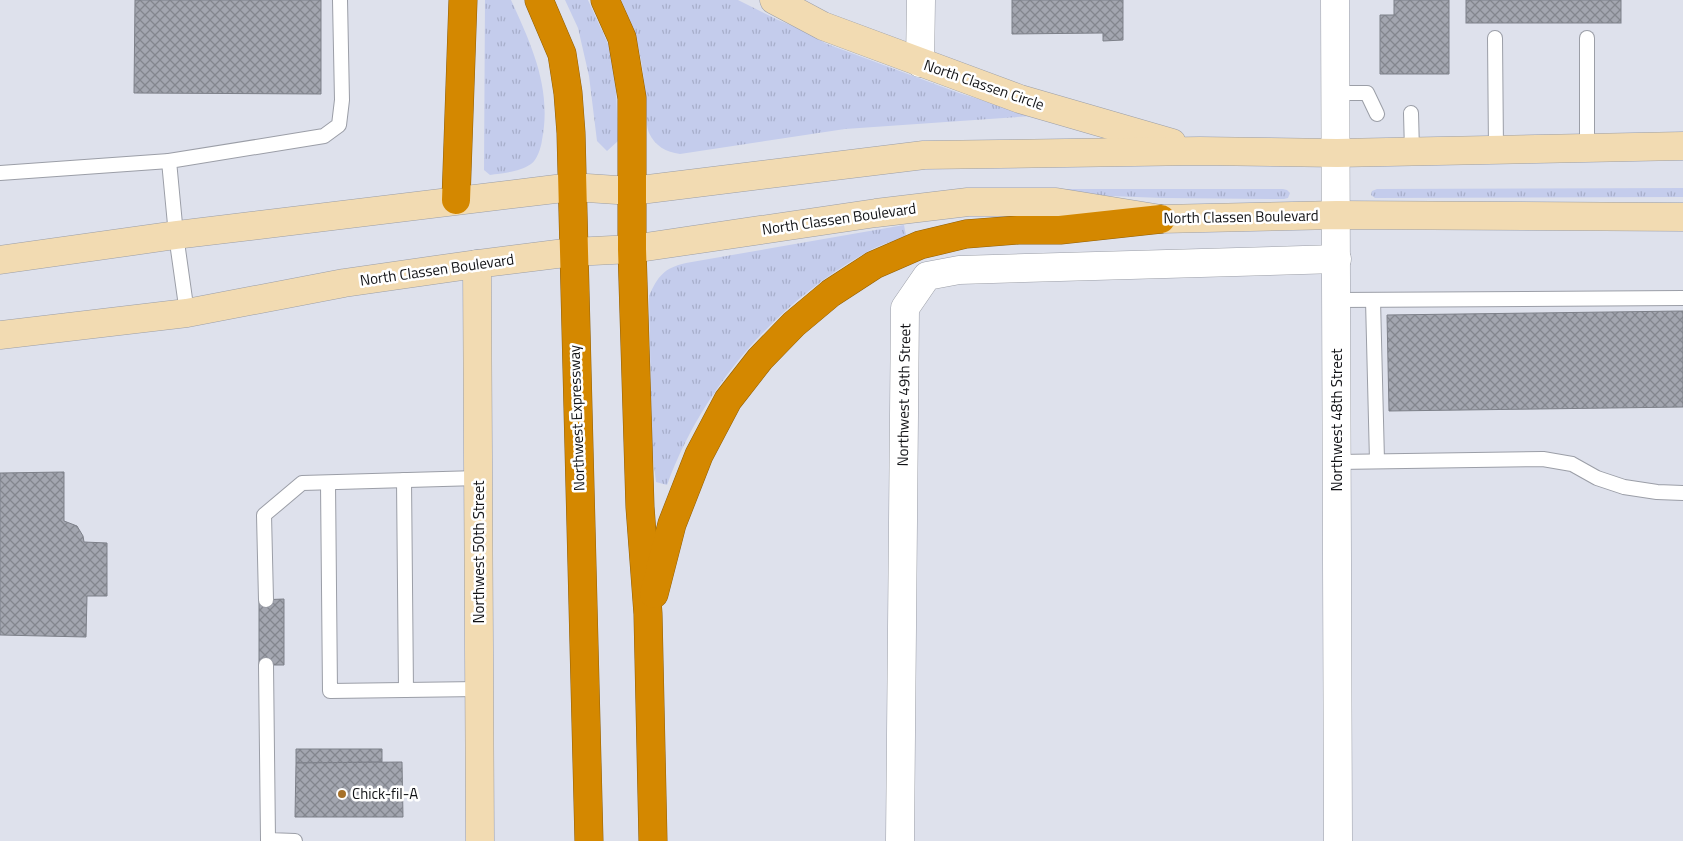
<svg xmlns="http://www.w3.org/2000/svg" width="1683" height="841" viewBox="0 0 1683 841" font-family="'Titillium Web',sans-serif">
<defs>
<pattern id="grass-tufts" width="24" height="20" patternUnits="userSpaceOnUse" patternTransform="scale(1.25)"><rect width="24" height="20" fill="#c4ccec"/><path d="M3 7l-1-3M5 7V3M7 7l1-3M15 17l-1-3M17 17v-4M19 17l1-3" fill="none" stroke="#a7aeca"/></pattern>
<pattern id="building-cross-hatch" width="8" height="8" patternUnits="userSpaceOnUse" patternTransform="scale(1.25)"><rect width="8" height="8" fill="#a3a6b0"/><path d="M0 0l8 8M0 8l8-8" fill="none" stroke="#83868e"/></pattern>
</defs>
<rect width="100%" height="100%" fill="#dee1ec"/>
<!-- grass -->
<g fill="url(#grass-tufts)">
<path d="M 485,0 L 511,0 C 532,46 552,89 542,140 C 541,148 537,160 531,164 C 520,172 503,173 490,175 L 484,170 Z"/>
<path d="M 565,0 L 588,0 L 609,46 L 616,89 L 618,141 L 607,151 L 597,141 L 589,76 L 578,28 Z"/>
<path d="M 621,0 L 738,0 L 776,19 L 802,30 L 827,44 L 959,93 L 1032,116 L 845,129 L 680,154 C 666,152 655,146 649,133 C 645,122 646,95 644,82 C 642,54 633,26 621,0 Z"/>
<path d="M 1683,188 L 1683,197 L 1375,198 L 1371,195 L 1372,191 L 1377,189 Z"/>
<path d="M 1056,189 L 1283,189 L 1287,190 L 1290,193 L 1288,198 L 1284,199 L 1162,198 L 1058,194 Z"/>
<path d="M 904,225 L 906,236 C 893,241 879,245 867,252 C 776,303 703,387 667,485 L 656,482 L 652,450 L 649,296 C 658,276 664,268 686,263 Z"/>
</g>
<!-- building -->
<g fill="url(#building-cross-hatch)" stroke="#7d8089">
<path d="M 135,0 L 321,0 L 321,94 L 134,93 Z"/>
<path d="M 1012,0 L 1123,0 L 1123,40 L 1103,41 L 1103,33 L 1012,34 Z"/>
<path d="M 1394,0 L 1449,0 L 1449,74 L 1380,74 L 1380,15 L 1394,15 Z"/>
<rect x="1466" y="0" width="155" height="23"/>
<path d="M 1683,311 L 1683,407 L 1389,411 L 1387,315 Z"/>
<path d="M 64,472 L 64,521 L 77,526 L 83,536 L 84,542 L 107,543 L 107,596 L 87,596 L 86,637 L 0,635 L 0,473 Z"/>
<path d="M 284,599 L 284,665 L 259,665 L 259,600 Z"/>
<path d="M 296,749 L 382,749 L 382,762 L 296,763 Z"/>
<path d="M 402,762 L 403,817 L 295,817 L 296,763 Z"/>
</g>
<g fill="none" stroke-linecap="round" stroke-linejoin="round">
<!-- lane casing -->
<g stroke="#9b9ea7" stroke-width="16">
<g id="lane">
<path d="M 1495,38 L 1496,150"/>
<path d="M 1587,38 L 1587,148"/>
<path d="M 1337,93 L 1367,93 L 1377,114"/>
<path d="M 1411,113 L 1412,151"/>
<path d="M 0,173 L 169,161"/>
<path d="M 1336,300 L 1683,298"/>
<path d="M 1373,300 L 1377,461"/>
<path d="M 187,313 L 176,235 L 169,161 L 324,136 L 339,125 L 342,100 L 340,0"/>
<path d="M 1337,462 L 1543,459 L 1572,464 L 1597,478 L 1624,487 L 1657,492 L 1683,493"/>
<path d="M 404,480 L 406,690"/>
<path d="M 328,483 L 330,691 L 479,689"/>
<path d="M 266,600 L 264,515 L 302,483 L 478,478"/>
<path d="M 266,665 L 268,840 L 295,841"/>
</g>
</g>
<!-- street casing -->
<g stroke="#9b9ea7" stroke-width="29">
<g id="street">
<path d="M 1335,0 L 1338,841"/>
<path d="M 920,63 L 921,0"/>
<path d="M 900,841 L 905,308 L 927,276 L 959,270 L 1337,259"/>
</g>
</g>
<!-- secondary casing -->
<g stroke="#9b9ea7" stroke-width="29">
<g id="secondary">
<path d="M 774,0 L 823,26 L 1020,99 L 1172,143"/>
<path d="M 0,260 L 176,235 L 572,187 L 632,191 L 924,155 L 1200,151 L 1337,153 L 1683,146"/>
<path d="M 477,264 L 480,841"/>
<path d="M 0,335 L 187,313 L 344,283 L 477,264 L 573,252 L 632,249 L 876,213 L 968,202 L 1056,202 L 1161,219 L 1337,215 L 1683,217"/>
</g>
</g>
<!-- highway casing -->
<g stroke="#905f07" stroke-width="29">
<g id="highway">
<path d="M 539,0 L 562,54 L 568,93 L 571,133 L 589,841"/>
<path d="M 605,0 L 622,38 L 632,98 L 632,249 L 640,507 L 648,614 L 653,841"/>
<path d="M 456,200 L 463,0"/>
<path d="M 654,594 L 672,524 L 699,455 L 728,400 L 760,359 L 794,324 L 831,293 L 874,265 L 920,245 L 966,234 L 1018,230 L 1060,230 L 1161,219"/>
</g>
</g>
<!-- lane -->
<use href="#lane" stroke="#fff" stroke-width="14"/>
<!-- street -->
<use href="#street" stroke="#fff" stroke-width="28"/>
<!-- secondary -->
<use href="#secondary" stroke="#f2dbb2" stroke-width="28"/>
<!-- highway -->
<use href="#highway" stroke="#d48800" stroke-width="28"/>
</g>
<!-- markers -->
<circle fill="#a6712a" stroke="#fff" stroke-width="2" cx="342" cy="794" r="5"/>
<g text-anchor="middle" stroke-width="5" stroke-linejoin="round" paint-order="stroke">
<!-- street labels -->
<g font-size="15" fill="#111215" stroke="#fff">
<text transform="translate(984 85) rotate(19)" y="5">North Classen Circle</text>
<text transform="translate(1241 217) rotate(-1)" y="5">North Classen Boulevard</text>
<text transform="translate(839 219) rotate(-8)" y="5">North Classen Boulevard</text>
<text transform="translate(437 270) rotate(-8)" y="5">North Classen Boulevard</text>
<text transform="translate(904 395) rotate(-89)" y="5">Northwest 49th Street</text>
<text transform="translate(577 418) rotate(-92)" y="5">Northwest Expressway</text>
<text transform="translate(1337 420) rotate(-90)" y="5">Northwest 48th Street</text>
<text transform="translate(479 552) rotate(-90)" y="5">Northwest 50th Street</text>
</g>
<!-- poi labels -->
<g font-size="15" fill="#111215" stroke="#fff" text-anchor="start">
<text x="352" y="799">Chick-fil-A</text>
</g>
</g>
</svg>
